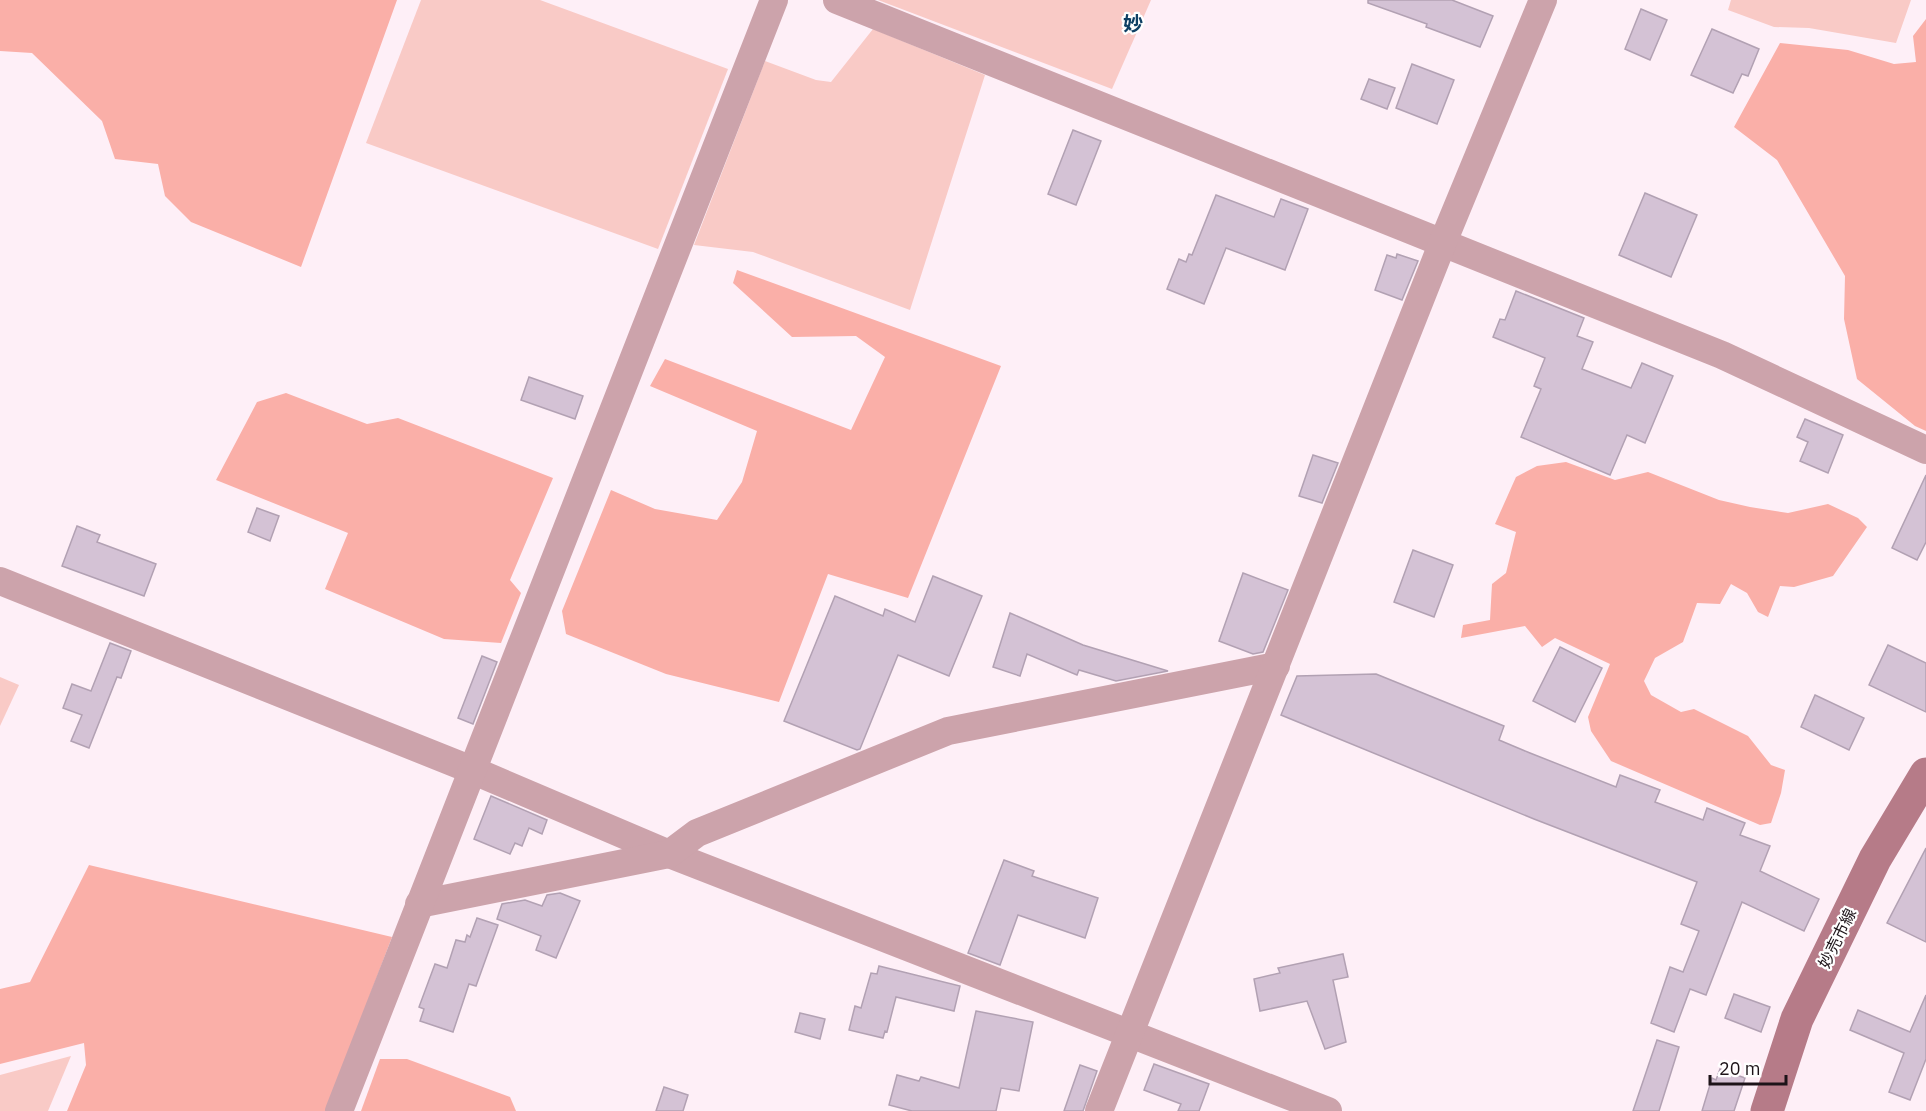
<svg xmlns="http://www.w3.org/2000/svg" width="1926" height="1111" viewBox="0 0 1926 1111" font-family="'IBM Plex Sans','Noto Sans JP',sans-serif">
<rect width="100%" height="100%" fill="#feeff7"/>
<!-- green -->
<g fill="#f9cac6">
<path d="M 421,0 L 540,0 L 728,69 L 658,249 L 366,143 Z"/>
<path d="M 878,0 L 1151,0 L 1112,89 Z"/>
<path d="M 1731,0 L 1911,0 L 1896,43 L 1809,28 L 1774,27 L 1728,10 Z"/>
<path d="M 873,29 L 985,75 L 910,310 L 753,252 L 694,245 L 765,61 L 816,80 L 831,82 Z"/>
<path d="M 0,677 L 19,685 L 0,726 Z"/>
<path d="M 71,1056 L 48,1111 L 0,1111 L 0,1075 Z"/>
</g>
<!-- forest -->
<g fill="#faafa8">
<path d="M 0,0 L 397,0 L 301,267 L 191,222 L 165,196 L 158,164 L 115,159 L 102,121 L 32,53 L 0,51 Z"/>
<path d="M 1926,19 L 1926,431 L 1915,426 L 1857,379 L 1844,319 L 1845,276 L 1777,160 L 1734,127 L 1780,43 L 1848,50 L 1894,64 L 1916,62 L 1913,36 Z"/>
<path d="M 737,270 L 1001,366 L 908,598 L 828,574 L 779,702 L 666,674 L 566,634 L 562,611 L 611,490 L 655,509 L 717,520 L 742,482 L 757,431 L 650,386 L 665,359 L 851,430 L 885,357 L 856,336 L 792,337 L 733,283 Z"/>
<path d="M 286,393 L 367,424 L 398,418 L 553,478 L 510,580 L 521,593 L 501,643 L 444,639 L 325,589 L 348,533 L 216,480 L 257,402 Z"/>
<path d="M 1566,462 L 1615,480 L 1648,472 L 1719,500 L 1750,507 L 1788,513 L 1828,504 L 1858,518 L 1867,527 L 1833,576 L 1794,587 L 1780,586 L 1768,617 L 1758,612 L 1747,593 L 1731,584 L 1720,604 L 1697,603 L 1683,642 L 1655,658 L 1644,681 L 1651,695 L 1681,712 L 1694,709 L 1748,736 L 1771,765 L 1785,770 L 1781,793 L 1771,823 L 1760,825 L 1611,761 L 1591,731 L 1588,717 L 1610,664 L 1555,638 L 1542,647 L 1525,626 L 1461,638 L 1463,625 L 1490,620 L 1492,584 L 1506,573 L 1516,532 L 1495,524 L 1516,477 L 1537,466 Z"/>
<path d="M 89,865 L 392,937 L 326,1111 L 67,1111 L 86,1065 L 84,1043 L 0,1064 L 0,989 L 30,982 Z"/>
<path d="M 380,1059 L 407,1059 L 510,1097 L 516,1111 L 361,1111 Z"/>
</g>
<!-- building -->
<g fill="#d4c2d5" stroke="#b2a1b3" stroke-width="1.5">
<path d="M 1368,0 L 1452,0 L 1493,16 L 1480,47 L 1426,27 L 1427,24 L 1368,3 Z"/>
<path d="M 1641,9 L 1667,20 L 1650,60 L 1625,49 Z"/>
<path d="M 1712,29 L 1759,49 L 1748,76 L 1742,74 L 1733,93 L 1691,75 Z"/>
<path d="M 1412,64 L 1454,80 L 1437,124 L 1396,108 Z"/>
<path d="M 1369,79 L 1395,88 L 1387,109 L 1361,99 Z"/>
<path d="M 1073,130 L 1101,141 L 1076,205 L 1048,194 Z"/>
<path d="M 1645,193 L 1697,215 L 1671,277 L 1619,255 Z"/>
<path d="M 1216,195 L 1274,217 L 1281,199 L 1308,209 L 1285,270 L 1226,248 L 1204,304 L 1167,289 L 1179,259 L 1186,262 L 1189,254 L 1192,255 Z"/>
<path d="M 1397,254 L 1418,261 L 1402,300 L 1375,290 L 1387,255 L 1396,258 Z"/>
<path d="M 1516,291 L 1584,318 L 1577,336 L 1593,342 L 1582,369 L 1631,388 L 1642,363 L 1673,376 L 1645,443 L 1627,435 L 1610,475 L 1521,437 L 1541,389 L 1534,386 L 1545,358 L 1493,337 L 1500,319 L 1505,320 Z"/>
<path d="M 529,377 L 583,396 L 575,419 L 521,400 Z"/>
<path d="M 1805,419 L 1843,435 L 1828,473 L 1800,461 L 1808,442 L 1797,437 Z"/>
<path d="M 1313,455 L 1338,463 L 1322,503 L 1299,496 Z"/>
<path d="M 1926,475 L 1926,542 L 1917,560 L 1892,548 Z"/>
<path d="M 257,508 L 279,516 L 270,541 L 248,532 Z"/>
<path d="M 77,526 L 100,535 L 97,542 L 156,564 L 144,596 L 62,566 Z"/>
<path d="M 1413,550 L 1453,565 L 1434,617 L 1394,602 Z"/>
<path d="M 1243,573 L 1288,590 L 1263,652 L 1253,654 L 1219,641 Z"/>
<path d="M 933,576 L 982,596 L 949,676 L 898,655 L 860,749 L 857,750 L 784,721 L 835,596 L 883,616 L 885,609 L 915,622 Z"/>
<path d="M 1010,613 L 1083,645 L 1168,671 L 1116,681 L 1079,670 L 1077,675 L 1027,654 L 1020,676 L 993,667 Z"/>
<path d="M 110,643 L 131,651 L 121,678 L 117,677 L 89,748 L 71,741 L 82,715 L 63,708 L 72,684 L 91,691 Z"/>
<path d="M 1888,645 L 1926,663 L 1926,712 L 1869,685 Z"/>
<path d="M 1560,647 L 1602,668 L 1575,722 L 1533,701 Z"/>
<path d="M 482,656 L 497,662 L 473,724 L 458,718 Z"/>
<path d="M 1376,674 L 1504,726 L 1499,740 L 1530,753 L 1616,787 L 1620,775 L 1660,790 L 1655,802 L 1703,820 L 1707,808 L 1745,823 L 1740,835 L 1770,846 L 1760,871 L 1819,899 L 1804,931 L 1742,902 L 1706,995 L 1690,989 L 1674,1032 L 1651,1023 L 1670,967 L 1683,972 L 1699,931 L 1681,924 L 1697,882 L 1534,819 L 1281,715 L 1297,676 Z"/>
<path d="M 1815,695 L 1864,718 L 1849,750 L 1801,727 Z"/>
<path d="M 491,796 L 547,820 L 542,834 L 529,828 L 522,846 L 515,843 L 510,854 L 474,839 Z"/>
<path d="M 1926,848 L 1926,942 L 1887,923 Z"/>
<path d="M 1004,860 L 1034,871 L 1032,876 L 1098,898 L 1085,938 L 1018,915 L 1000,965 L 968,953 Z"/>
<path d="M 560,893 L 580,901 L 556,958 L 536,950 L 541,936 L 497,919 L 502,904 L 525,900 L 542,906 L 547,895 Z"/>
<path d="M 477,918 L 498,925 L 476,986 L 469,984 L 453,1032 L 420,1021 L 424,1009 L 419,1007 L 435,964 L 447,968 L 456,940 L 465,942 L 467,935 L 470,937 Z"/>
<path d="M 1343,954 L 1348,977 L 1333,980 L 1346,1042 L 1325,1049 L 1307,1001 L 1260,1011 L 1254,979 L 1280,973 L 1278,968 Z"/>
<path d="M 879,966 L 960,986 L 954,1011 L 896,997 L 887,1032 L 885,1031 L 883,1038 L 849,1030 L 855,1006 L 861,1008 L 871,973 L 877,974 Z"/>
<path d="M 1734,994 L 1770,1007 L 1761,1032 L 1725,1018 Z"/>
<path d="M 1926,995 L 1926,1059 L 1910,1100 L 1889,1092 L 1904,1053 L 1850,1030 L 1858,1010 L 1910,1032 Z"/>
<path d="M 976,1011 L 1033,1022 L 1019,1091 L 1001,1088 L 996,1111 L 912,1111 L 889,1105 L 897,1075 L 919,1081 L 921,1077 L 959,1088 Z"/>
<path d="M 800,1013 L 825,1019 L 820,1039 L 795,1032 Z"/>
<path d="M 1657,1040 L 1679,1047 L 1659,1111 L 1633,1111 Z"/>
<path d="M 1154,1064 L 1209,1084 L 1199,1111 L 1178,1111 L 1181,1104 L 1144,1090 Z"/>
<path d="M 1080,1065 L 1097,1071 L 1083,1111 L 1064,1111 Z"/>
<path d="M 1720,1069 L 1745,1078 L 1734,1111 L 1702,1111 L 1712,1078 L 1716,1080 Z"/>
<path d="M 664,1087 L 688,1095 L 683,1111 L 656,1111 Z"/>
</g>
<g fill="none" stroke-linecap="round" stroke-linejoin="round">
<!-- minor -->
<g stroke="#cca3ab" stroke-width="28">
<path d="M 837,0 L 1722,355 L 1926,450"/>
<path d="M 0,581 L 472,770 L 669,854 L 1328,1111"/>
<path d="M 419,904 L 669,854 L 697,833 L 948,731 L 1276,666"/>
<path d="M 339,1111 L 774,0"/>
<path d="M 1099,1111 L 1443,242 L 1543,0"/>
</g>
<!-- secondary -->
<path stroke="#b67b88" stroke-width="33" d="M 1767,1111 L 1797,1019 L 1875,859 L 1926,774"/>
</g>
<g text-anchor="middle" stroke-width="4.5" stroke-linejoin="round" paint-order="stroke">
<!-- street labels -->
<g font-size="16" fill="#1c1318" stroke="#fff">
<text transform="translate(1837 938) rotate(-64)" y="6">妙売市線</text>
</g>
<!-- quarter labels -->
<g font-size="20" font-weight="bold" fill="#0f4064" stroke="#fff">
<text x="1133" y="31">妙</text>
</g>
</g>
<!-- scale -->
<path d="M1710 1075v9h76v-9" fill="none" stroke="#1c1318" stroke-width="3"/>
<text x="1719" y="1075" font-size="18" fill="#1c1318" stroke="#ffffff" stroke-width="4.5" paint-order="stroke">20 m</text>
</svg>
